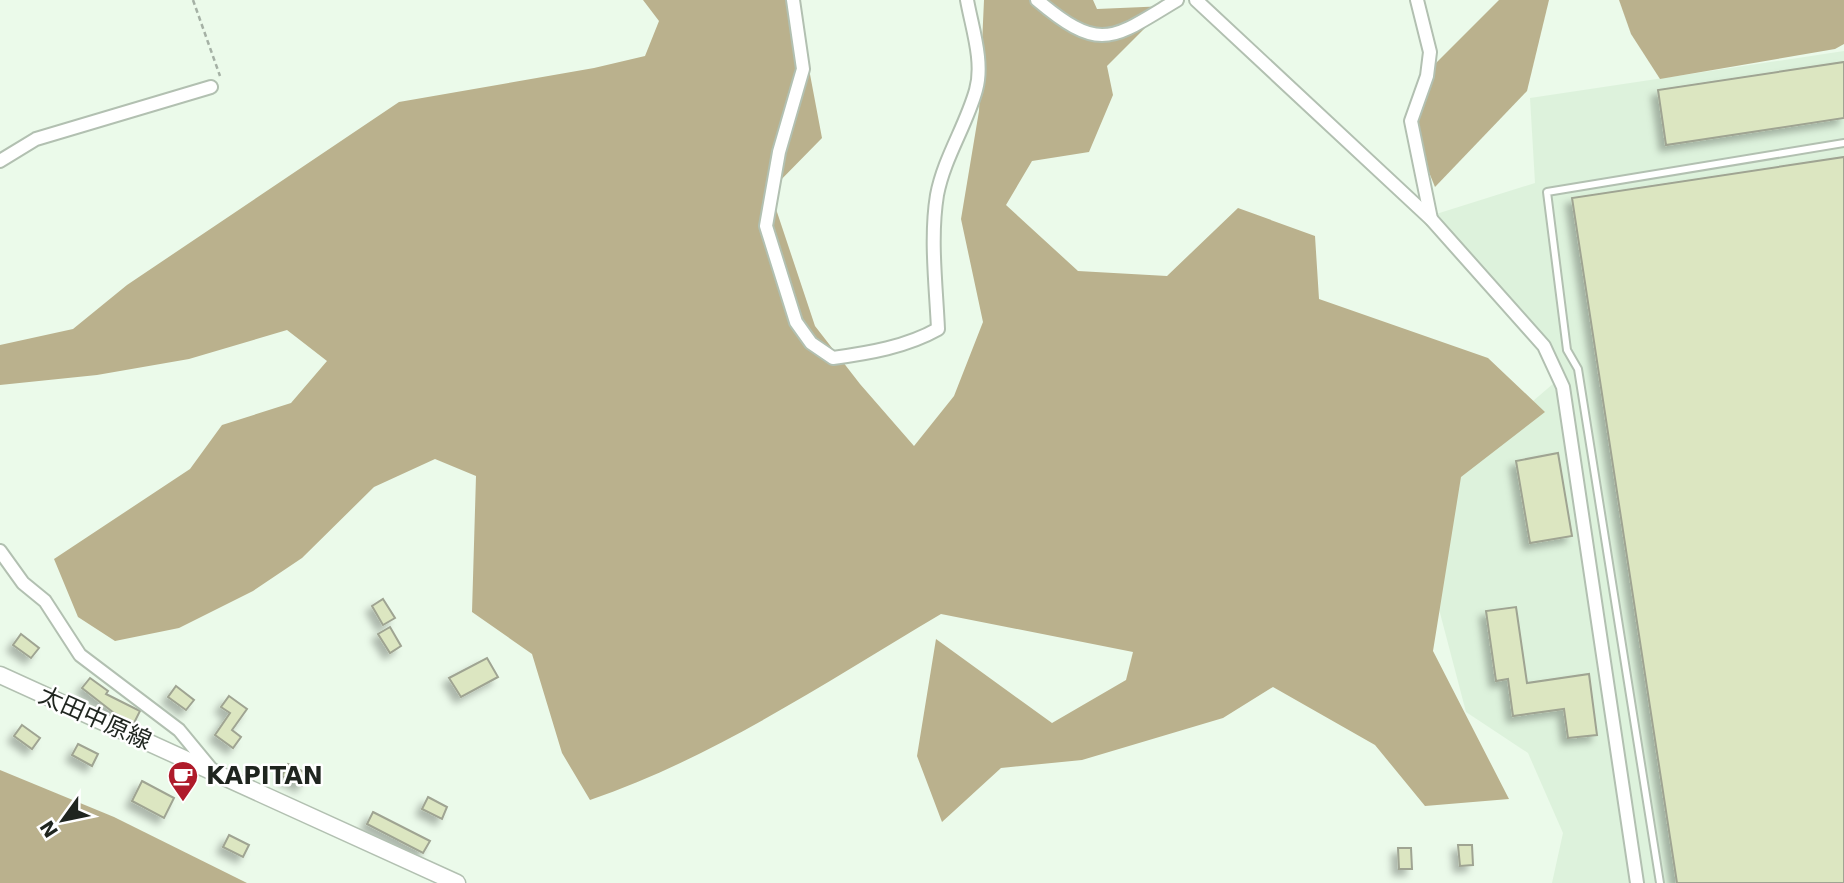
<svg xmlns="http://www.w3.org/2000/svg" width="1844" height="883" viewBox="0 0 1844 883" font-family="'DejaVu Sans','Noto Sans JP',sans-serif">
<defs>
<filter id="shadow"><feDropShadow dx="-6" dy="6" stdDeviation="3.5" flood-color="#0004"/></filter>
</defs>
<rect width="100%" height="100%" fill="#ebfaea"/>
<!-- built -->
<path fill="#ddf2dc" d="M 1844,51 L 1844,883 L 1552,883 L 1563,833 L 1528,753 L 1466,712 L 1419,533 L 1450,472 L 1561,377 L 1433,215 L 1535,183 L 1530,98 Z"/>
<!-- forest -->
<g fill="#bab18d">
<path d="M 643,0 L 796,0 L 822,138 L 770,191 L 815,326 L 860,384 L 914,446 L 954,396 L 983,322 L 961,219 L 979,111 L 984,0 L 1093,0 L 1097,9 L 1167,6 L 1107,66 L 1113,95 L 1089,152 L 1032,161 L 1006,205 L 1078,271 L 1167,276 L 1238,208 L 1315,236 L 1319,299 L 1488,358 L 1545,412 L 1461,477 L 1433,651 L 1509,799 L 1425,806 L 1375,745 L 1273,687 L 1223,718 L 1082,760 L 1001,768 L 942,822 L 917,756 L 936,639 L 1052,723 L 1126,680 L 1133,652 L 941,614 C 827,681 716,757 590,800 L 562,753 L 532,654 L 472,612 L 476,476 L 435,459 L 374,487 L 302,558 L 253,591 L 179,628 L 115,641 L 78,617 L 54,559 L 190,469 L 222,425 L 291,403 L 327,361 L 287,330 L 189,359 L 97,375 L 0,385 L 0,345 L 73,329 L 127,285 L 399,102 L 594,68 L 645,56 L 659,21 Z"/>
<path d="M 1499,0 L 1549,0 L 1527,91 L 1435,187 L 1413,133 L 1436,63 Z"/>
<path d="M 1619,0 L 1844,0 L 1844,44 L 1835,49 L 1660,79 L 1631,34 Z"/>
<path d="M 0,770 L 114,817 L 247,883 L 0,883 Z"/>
</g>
<!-- building -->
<g fill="#dce6c1" stroke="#9fa492" stroke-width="2" filter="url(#shadow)">
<path d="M 1844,62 L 1844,118 L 1666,145 L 1658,90 Z"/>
<path d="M 1844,157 L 1844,883 L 1677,883 L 1572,198 Z"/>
<path d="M 1558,453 L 1572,536 L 1530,543 L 1516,461 Z"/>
<path d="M 383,599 L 395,618 L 383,625 L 372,606 Z"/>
<path d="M 1516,607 L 1527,683 L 1589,674 L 1597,735 L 1568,738 L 1564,709 L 1513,716 L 1508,679 L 1496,681 L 1486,611 Z"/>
<path d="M 390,627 L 401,646 L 390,653 L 378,634 Z"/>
<path d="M 21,634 L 39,648 L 31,658 L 13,645 Z"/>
<path d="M 487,658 L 498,677 L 461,697 L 449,678 Z"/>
<path d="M 90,678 L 108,691 L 106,694 L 140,711 L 134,723 L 114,713 L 82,688 Z"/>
<path d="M 176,686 L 194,700 L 186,710 L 168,697 Z"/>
<path d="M 229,696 L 247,709 L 232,730 L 241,737 L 233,748 L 215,735 L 230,713 L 221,707 Z"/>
<path d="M 22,725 L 40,738 L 32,749 L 14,736 Z"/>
<path d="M 78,744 L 98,754 L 92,766 L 72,755 Z"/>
<path d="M 288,764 L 308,774 L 302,786 L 282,776 Z"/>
<path d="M 142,781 L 174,798 L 164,818 L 132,801 Z"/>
<path d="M 428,797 L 447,807 L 442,819 L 422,809 Z"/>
<path d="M 373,812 L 430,841 L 423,853 L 367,824 Z"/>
<path d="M 229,835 L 249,845 L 243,857 L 223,847 Z"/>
<path d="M 1458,845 L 1472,845 L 1473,865 L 1460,866 Z"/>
<path d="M 1398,848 L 1411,848 L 1412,869 L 1399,869 Z"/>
</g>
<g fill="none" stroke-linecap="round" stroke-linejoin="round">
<!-- service casing -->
<g stroke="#b2c0b1" stroke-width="10">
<path id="service" d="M 1660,883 L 1578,369 L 1567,350 L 1547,192 L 1844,143"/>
</g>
<!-- minor casing -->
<g stroke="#b2c0b1" stroke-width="16">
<g id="minor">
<path d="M 793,0 L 803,69 L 779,152 L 766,226 L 796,322 L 811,343 L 833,358 C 869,353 906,347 938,329 C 936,285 930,238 937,195 C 944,158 966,126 976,90 C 984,62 972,28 967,0"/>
<path d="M 1037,0 C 1101,54 1112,39 1177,0"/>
<path d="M 1196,0 L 1431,219 L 1544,346 L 1563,387 L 1637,883"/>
<path d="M 1417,0 L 1430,52 L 1427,76 L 1411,121 L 1431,219"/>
<path d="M 0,161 L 36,139 L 211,87"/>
<path d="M 0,551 L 23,583 L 45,601 L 80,655 L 179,730 L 212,770"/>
</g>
</g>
<!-- secondary casing -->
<g stroke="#b2c0b1" stroke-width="19">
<path id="secondary" d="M 0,675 L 457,883"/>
</g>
<!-- path -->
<path stroke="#a5b1a5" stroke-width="2.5" stroke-dasharray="5 3.5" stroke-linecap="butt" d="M 193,0 L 220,76"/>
<!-- service -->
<use href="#service" stroke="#fff" stroke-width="6"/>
<!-- minor -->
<use href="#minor" stroke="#fff" stroke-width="12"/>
<!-- secondary -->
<use href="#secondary" stroke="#fff" stroke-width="16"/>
</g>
<!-- icons -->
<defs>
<g id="cafe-pin" transform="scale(1.575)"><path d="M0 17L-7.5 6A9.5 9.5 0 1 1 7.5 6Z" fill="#af1b2a" stroke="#fff"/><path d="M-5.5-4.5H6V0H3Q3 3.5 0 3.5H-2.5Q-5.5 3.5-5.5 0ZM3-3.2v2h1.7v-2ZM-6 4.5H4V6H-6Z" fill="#fff"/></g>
</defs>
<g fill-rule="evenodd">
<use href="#cafe-pin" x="183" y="776"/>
</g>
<g text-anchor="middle" stroke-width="5" stroke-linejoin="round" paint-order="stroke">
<!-- street labels -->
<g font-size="24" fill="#1f251f" stroke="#fff">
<text transform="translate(95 718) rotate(24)" y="8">太田中原線</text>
</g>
<!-- poi labels -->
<g font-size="24" font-weight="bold" fill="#1f251f" stroke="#fff" text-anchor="start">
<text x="206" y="784">KAPITAN</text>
</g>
</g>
<!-- north arrow -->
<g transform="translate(63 820) rotate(237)" stroke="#ffffff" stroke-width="5" paint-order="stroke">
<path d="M0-5L12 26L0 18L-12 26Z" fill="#1f251f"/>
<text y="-10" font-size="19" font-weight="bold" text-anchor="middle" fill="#1f251f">N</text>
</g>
</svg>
